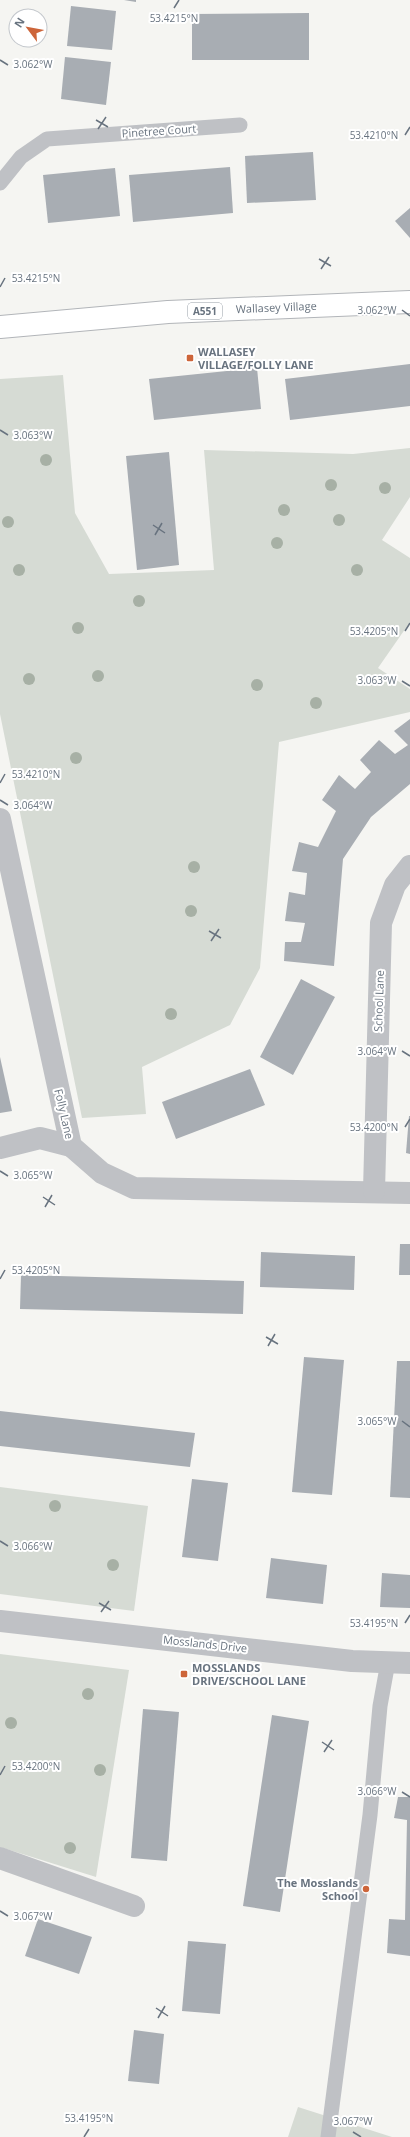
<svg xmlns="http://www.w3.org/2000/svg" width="410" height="2137" viewBox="0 0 410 2137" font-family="'Open Sans',sans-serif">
<rect width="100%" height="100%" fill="#f5f5f2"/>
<!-- green -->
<g fill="#d6dbd4">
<path d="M 63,375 L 75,513 L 109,574 L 214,570 L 204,450 L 353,454 L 410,448 L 410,497 L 382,540 L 410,558 L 410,622 L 378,668 L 410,689 L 410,712 L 279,742 L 260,968 L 230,1025 L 142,1067 L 146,1114 L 82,1118 L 0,714 L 0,379 Z"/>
<path d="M 0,1487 L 148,1506 L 134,1611 L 0,1594 Z"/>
<path d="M 0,1654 L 129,1670 L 96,1877 L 0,1847 Z"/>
<path d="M 298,2107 L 392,2137 L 288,2137 Z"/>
</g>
<!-- building -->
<g fill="#a8adb3">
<path d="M 124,0 L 136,0 L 136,2 Z"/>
<path d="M 71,6 L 116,11 L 112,50 L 67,46 Z"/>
<path d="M 309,13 L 309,60 L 192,60 L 192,14 Z"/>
<path d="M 65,57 L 111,62 L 106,105 L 61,99 Z"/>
<path d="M 313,152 L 316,200 L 247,203 L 245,156 Z"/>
<path d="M 230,167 L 233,213 L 133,222 L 129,175 Z"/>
<path d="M 115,168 L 120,216 L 48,223 L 43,175 Z"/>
<path d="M 410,208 L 410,238 L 395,221 Z"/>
<path d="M 410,364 L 410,406 L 290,420 L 285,379 Z"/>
<path d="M 257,368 L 261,409 L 154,420 L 149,379 Z"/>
<path d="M 169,452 L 179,565 L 137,570 L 126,456 Z"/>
<path d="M 410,719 L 410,784 L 371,817 L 343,859 L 334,966 L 284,961 L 285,942 L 301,942 L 305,923 L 285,921 L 289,892 L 305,895 L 307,873 L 292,871 L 299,842 L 318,847 L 336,811 L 322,800 L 339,775 L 355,789 L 371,772 L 360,760 L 379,740 L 395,754 L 408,745 L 394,731 Z"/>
<path d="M 301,979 L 335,997 L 293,1075 L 260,1057 Z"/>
<path d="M 0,1057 L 12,1111 L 0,1113 Z"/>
<path d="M 250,1069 L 265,1105 L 176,1139 L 162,1102 Z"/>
<path d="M 409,1116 L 410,1116 L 410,1154 L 406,1153 Z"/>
<path d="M 400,1244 L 410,1244 L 410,1275 L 399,1275 Z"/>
<path d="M 261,1252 L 355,1256 L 354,1290 L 260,1287 Z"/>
<path d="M 21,1275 L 244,1281 L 243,1314 L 20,1309 Z"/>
<path d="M 304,1357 L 344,1360 L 332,1495 L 292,1492 Z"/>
<path d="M 397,1361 L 410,1361 L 410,1498 L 390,1497 Z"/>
<path d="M 0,1411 L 195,1433 L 190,1467 L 0,1446 Z"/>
<path d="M 192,1479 L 228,1483 L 218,1561 L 182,1557 Z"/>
<path d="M 271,1558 L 327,1565 L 323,1604 L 266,1598 Z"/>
<path d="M 382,1573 L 410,1575 L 410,1608 L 380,1607 Z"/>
<path d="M 143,1709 L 179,1712 L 167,1861 L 131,1858 Z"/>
<path d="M 272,1715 L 309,1721 L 280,1912 L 243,1906 Z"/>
<path d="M 398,1797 L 410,1797 L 410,1956 L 387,1953 L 389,1919 L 405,1920 L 407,1820 L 394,1818 Z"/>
<path d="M 38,1919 L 92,1937 L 79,1974 L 25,1956 Z"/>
<path d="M 188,1941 L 226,1944 L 220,2014 L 182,2011 Z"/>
<path d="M 134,2030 L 164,2034 L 159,2084 L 128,2081 Z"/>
</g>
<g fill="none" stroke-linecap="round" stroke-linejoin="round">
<!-- primary casing -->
<g stroke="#b2b5b9" stroke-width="24">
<g id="primary">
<path id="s1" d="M 0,327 L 168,312 L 410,302"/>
</g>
</g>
<!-- service -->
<g stroke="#bfc1c5" stroke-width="15">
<path d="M 0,183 L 21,157 L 47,139 L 240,125"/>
<path d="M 328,2137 L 370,1815 L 380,1706 L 388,1662"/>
</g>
<!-- minor -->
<g stroke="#bfc1c5" stroke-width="22">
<path d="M 0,819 L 71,1146 L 102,1173 L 134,1188 L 410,1193"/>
<path d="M 0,1148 L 40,1138 L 71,1146"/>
<path d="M 374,1191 L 381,923 L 395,885 L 410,866"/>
<path d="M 0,1621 L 352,1661 L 410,1663"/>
<path d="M 0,1858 L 134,1906"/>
</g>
<!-- primary -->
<use href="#primary" stroke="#fff" stroke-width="22"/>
</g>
<!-- trees -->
<g fill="#a7b0a5">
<circle cx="46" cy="460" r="6"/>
<circle cx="331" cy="485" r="6"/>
<circle cx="385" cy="488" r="6"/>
<circle cx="284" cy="510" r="6"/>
<circle cx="339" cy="520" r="6"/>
<circle cx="8" cy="522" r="6"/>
<circle cx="277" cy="543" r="6"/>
<circle cx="19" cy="570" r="6"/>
<circle cx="357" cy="570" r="6"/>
<circle cx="139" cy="601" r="6"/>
<circle cx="78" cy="628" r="6"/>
<circle cx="98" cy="676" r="6"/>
<circle cx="29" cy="679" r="6"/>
<circle cx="257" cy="685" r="6"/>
<circle cx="316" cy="703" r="6"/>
<circle cx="76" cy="758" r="6"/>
<circle cx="194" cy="867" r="6"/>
<circle cx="191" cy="911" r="6"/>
<circle cx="171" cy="1014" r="6"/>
<circle cx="55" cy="1506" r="6"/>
<circle cx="113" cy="1565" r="6"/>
<circle cx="88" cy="1694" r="6"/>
<circle cx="11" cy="1723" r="6"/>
<circle cx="100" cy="1770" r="6"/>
<circle cx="70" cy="1848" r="6"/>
</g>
<!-- ticks -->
<path fill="none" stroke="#68737f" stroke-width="1.5" d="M 174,8 L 179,0M 0,60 L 8,65M 96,120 L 108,127M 98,129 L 106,117M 405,135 L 410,127M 319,259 L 331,266M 321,269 L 329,257M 0,287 L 5,278M 402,310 L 410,316M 0,430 L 8,435M 153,525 L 165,533M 155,535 L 162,523M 405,631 L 410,623M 402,681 L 410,686M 0,783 L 5,774M 0,800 L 8,805M 209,931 L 221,938M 211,941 L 219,929M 402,1051 L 410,1056M 405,1127 L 410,1119M 0,1171 L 8,1176M 43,1197 L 55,1205M 45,1207 L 52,1195M 0,1279 L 5,1270M 266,1337 L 278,1344M 268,1346 L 275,1334M 402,1421 L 410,1427M 0,1541 L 8,1546M 99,1603 L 111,1610M 101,1612 L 109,1601M 405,1623 L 410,1615M 322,1742 L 334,1750M 324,1752 L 332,1740M 0,1775 L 5,1766M 402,1792 L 410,1797M 0,1911 L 8,1916M 156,2008 L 168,2016M 158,2018 L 165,2006M 353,2132 L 361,2137M 84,2137 L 89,2129"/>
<!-- markers -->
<g fill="#cd653a" stroke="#fff" stroke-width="1.5">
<rect x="186" y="354" width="8" height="8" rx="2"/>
<rect x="180" y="1670" width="8" height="8" rx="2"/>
<circle cx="366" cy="1889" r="4"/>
</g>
<g text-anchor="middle" stroke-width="4" stroke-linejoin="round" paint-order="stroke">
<!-- shield labels -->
<rect fill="#fff" stroke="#959da5" stroke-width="1" x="188" y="303" width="34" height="16" rx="3"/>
<g font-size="10" font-weight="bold" fill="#68737f">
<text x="205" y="315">A551</text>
</g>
<!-- street labels -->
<g font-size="11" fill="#68737f" stroke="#fff">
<text transform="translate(159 131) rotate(-4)" y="4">Pinetree Court</text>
<text dy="4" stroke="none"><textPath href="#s1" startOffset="277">Wallasey Village</textPath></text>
<text transform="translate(379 1001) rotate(-88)" y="4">School Lane</text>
<text transform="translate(64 1114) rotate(77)" y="4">Folly Lane</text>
<text transform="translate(205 1644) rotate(6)" y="4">Mosslands Drive</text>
</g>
<!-- poi labels -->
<g font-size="11" font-weight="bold" fill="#68737f" stroke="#fff" text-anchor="start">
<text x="198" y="356">WALLASEY<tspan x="198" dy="13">VILLAGE/FOLLY LANE</tspan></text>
<text x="192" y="1672">MOSSLANDS<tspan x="192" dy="13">DRIVE/SCHOOL LANE</tspan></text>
<text x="358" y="1887" text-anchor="end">The Mosslands<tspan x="358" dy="13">School</tspan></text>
</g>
</g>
<g font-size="10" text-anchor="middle" fill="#68737f" stroke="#fff" stroke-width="4" stroke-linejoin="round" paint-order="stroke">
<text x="174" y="22">53.4215°N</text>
<text x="33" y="68">3.062°W</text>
<text x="374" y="139">53.4210°N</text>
<text x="36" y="282">53.4215°N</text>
<text x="377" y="314">3.062°W</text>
<text x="33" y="439">3.063°W</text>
<text x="374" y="635">53.4205°N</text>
<text x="377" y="684">3.063°W</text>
<text x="36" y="778">53.4210°N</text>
<text x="33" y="809">3.064°W</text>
<text x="377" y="1055">3.064°W</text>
<text x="374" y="1131">53.4200°N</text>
<text x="33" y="1179">3.065°W</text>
<text x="36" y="1274">53.4205°N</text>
<text x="377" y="1425">3.065°W</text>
<text x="33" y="1550">3.066°W</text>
<text x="374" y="1627">53.4195°N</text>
<text x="36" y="1770">53.4200°N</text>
<text x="377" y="1795">3.066°W</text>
<text x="33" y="1920">3.067°W</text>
<text x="89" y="2122">53.4195°N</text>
<text x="353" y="2125">3.067°W</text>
</g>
<!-- north arrow -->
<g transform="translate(28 28) rotate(302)"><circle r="19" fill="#ffffff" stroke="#c3c7cc"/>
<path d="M0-3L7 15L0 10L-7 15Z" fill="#cd653a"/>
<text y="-6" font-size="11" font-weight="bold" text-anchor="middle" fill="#68737f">N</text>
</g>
</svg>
